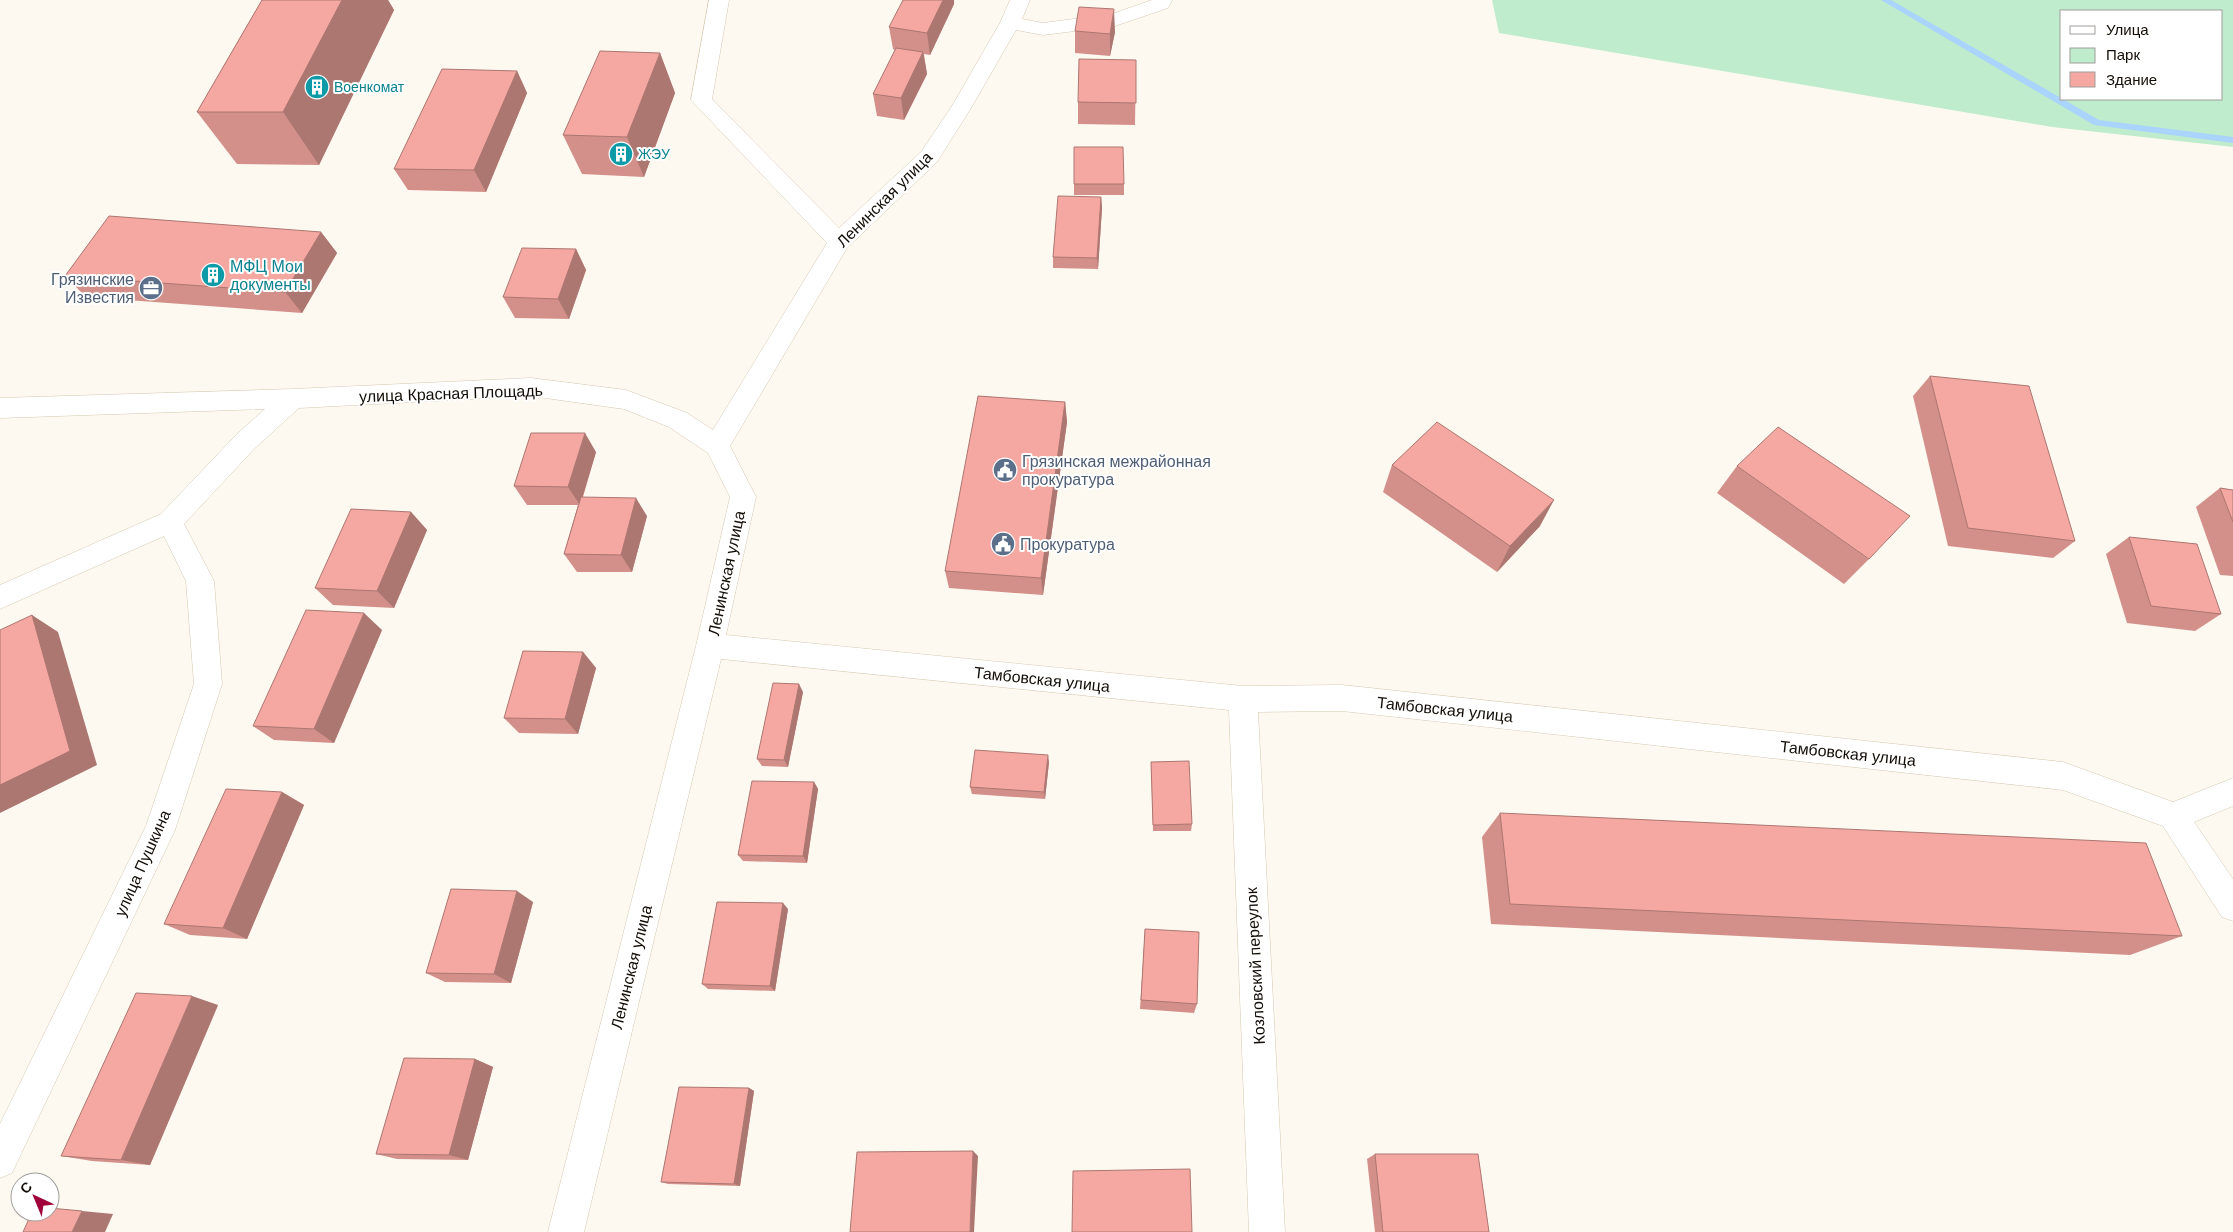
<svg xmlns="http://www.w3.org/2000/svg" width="2233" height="1232" viewBox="0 0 2233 1232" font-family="Helvetica,sans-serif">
<rect width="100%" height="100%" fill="#fef9f0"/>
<!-- green -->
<path fill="#beeccd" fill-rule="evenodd" d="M 1492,0 L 2233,0 L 2233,147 L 2052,127 L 1499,33 ZM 2062,11 L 2222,11 L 2222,99 L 2062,99 Z"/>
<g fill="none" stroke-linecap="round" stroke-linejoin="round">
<!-- stream -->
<path fill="#aad3fd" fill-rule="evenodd" d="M 1881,0 L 1891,0 L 2099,120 L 2233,137 L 2233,143 L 2094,125 Z"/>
<!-- minor casing -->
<g stroke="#d5c8b2" stroke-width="1">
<path id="minor" d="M 709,0 L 729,0 L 712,99 L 839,228 L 921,152 L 952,106 L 1000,23 L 1010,0 L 1030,0 L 1022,19 L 1043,23 L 1112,14 L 1152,0 L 1172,0 L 1168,8 L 1115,26 L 1043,35 L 1016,30 L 971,108 L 937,162 L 847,248 L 730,446 L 756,497 L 726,635 L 1243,686 L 1342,685 L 2063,762 L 2173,802 L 2233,778 L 2233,806 L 2194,822 L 2233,879 L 2233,921 L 2222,917 L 2163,826 L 2063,790 L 1342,711 L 1258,712 L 1285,1232 L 1249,1232 L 1229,710 L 721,659 L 584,1232 L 548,1232 L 696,646 L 730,497 L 708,453 L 669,427 L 624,409 L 531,396 L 299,408 L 255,448 L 184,524 L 214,581 L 222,684 L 175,830 L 12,1173 L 0,1178 L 0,1124 L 146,826 L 194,684 L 186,581 L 164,536 L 0,609 L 0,585 L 161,514 L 237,434 L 265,409 L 0,418 L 0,398 L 293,389 L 531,378 L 626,390 L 687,413 L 713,430 L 827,243 L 691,100 Z"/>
</g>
<!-- minor -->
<use href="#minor" fill="#fff" fill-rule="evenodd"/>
</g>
<!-- wall -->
<g fill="#d3908a">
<path d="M 262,0 L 388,0 L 394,10 L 319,165 L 237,164 L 197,112 Z"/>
<path d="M 954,4 L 930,55 L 924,54 L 927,74 L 904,120 L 877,116 L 873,94 L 895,50 L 893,49 L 889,27 Z"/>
<path d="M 1075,31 L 1115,32 L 1110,56 L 1075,53 Z"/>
<path d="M 660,53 L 675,93 L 644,177 L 582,174 L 563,135 Z"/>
<path d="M 1136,60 L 1135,125 L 1078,124 L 1078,102 Z"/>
<path d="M 517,71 L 527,93 L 486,192 L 408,190 L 394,169 Z"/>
<rect x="1074" y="184" width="50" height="11"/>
<path d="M 1101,197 L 1102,208 L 1098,269 L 1053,268 L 1053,257 Z"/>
<path d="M 321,232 L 337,253 L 302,313 L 86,297 L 65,276 Z"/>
<path d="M 576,249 L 586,270 L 569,319 L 515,318 L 503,297 Z"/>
<path d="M 1930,376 L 2075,541 L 2053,558 L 1948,546 L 1913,396 Z"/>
<path d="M 1065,402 L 1067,422 L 1043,595 L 949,588 L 945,571 Z"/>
<path d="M 596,452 L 583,497 L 647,516 L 632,572 L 577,572 L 564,554 L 578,505 L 527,505 L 514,486 Z"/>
<path d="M 1392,465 L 1540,526 L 1497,572 L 1383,492 Z"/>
<path d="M 1737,466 L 1869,559 L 1844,584 L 1717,493 Z"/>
<path d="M 2220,488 L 2233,490 L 2233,576 L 2220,575 L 2196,507 Z"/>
<path d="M 411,512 L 427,530 L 394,608 L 333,605 L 315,588 Z"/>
<path d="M 2129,537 L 2221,614 L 2195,631 L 2127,623 L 2106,554 Z"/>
<path d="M 382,630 L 334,743 L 274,740 L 253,726 Z"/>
<path d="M 583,652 L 596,668 L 578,734 L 519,733 L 504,718 Z"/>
<path d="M 803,692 L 788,767 L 762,766 L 757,759 Z"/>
<path d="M 1049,762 L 1045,799 L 972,794 L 970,787 Z"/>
<path d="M 1151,762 L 1192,824 L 1191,831 L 1153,831 Z"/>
<path d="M 814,782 L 818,789 L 807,863 L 743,861 L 738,855 Z"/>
<path d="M 282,792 L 304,805 L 247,939 L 190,935 L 164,924 Z"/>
<path d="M 1500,813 L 2182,936 L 2130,955 L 1491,924 L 1482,837 Z"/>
<path d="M 533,902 L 511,983 L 445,982 L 426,973 Z"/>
<path d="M 788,909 L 775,991 L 708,989 L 702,984 Z"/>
<path d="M 1145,929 L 1197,1004 L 1194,1013 L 1140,1009 Z"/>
<path d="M 218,1005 L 150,1165 L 92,1161 L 61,1156 Z"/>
<path d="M 475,1059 L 493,1067 L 468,1160 L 397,1159 L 376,1154 Z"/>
<path d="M 749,1088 L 754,1091 L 740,1186 L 668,1184 L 661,1182 Z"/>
<path d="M 1375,1154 L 1489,1232 L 1375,1232 L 1367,1159 Z"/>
</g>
<!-- shaded-wall -->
<g fill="#ac7671">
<path d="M 342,0 L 388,0 L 394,10 L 319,165 L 283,112 Z"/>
<path d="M 943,0 L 954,0 L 954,4 L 930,55 L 927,33 Z"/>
<path d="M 1114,9 L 1115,32 L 1110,56 L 1110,34 Z"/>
<path d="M 923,52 L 927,74 L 904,120 L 901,98 Z"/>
<path d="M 660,53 L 675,93 L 644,177 L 627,137 Z"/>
<path d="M 517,71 L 527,93 L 486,192 L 474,170 Z"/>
<path d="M 1101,197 L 1102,208 L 1098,269 L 1097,258 Z"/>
<path d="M 321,232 L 337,253 L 302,313 L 285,292 Z"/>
<path d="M 576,249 L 586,270 L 569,319 L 558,299 Z"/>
<path d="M 1065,402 L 1067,422 L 1043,595 L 1041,578 Z"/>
<path d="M 585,433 L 596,452 L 580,505 L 568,487 Z"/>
<path d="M 636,498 L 647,516 L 632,572 L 621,555 Z"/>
<path d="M 1554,500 L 1540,526 L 1497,572 L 1510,546 Z"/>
<path d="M 411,512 L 427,530 L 394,608 L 377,591 Z"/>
<path d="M 364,613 L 382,630 L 334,743 L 314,729 Z"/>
<path d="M 32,615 L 58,632 L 97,765 L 0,813 L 0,785 Z"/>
<path d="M 583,652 L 596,668 L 578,734 L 565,719 Z"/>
<path d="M 799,684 L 803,692 L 788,767 L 784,760 Z"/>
<path d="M 1048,755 L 1049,762 L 1045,799 L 1044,792 Z"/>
<path d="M 814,782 L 818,789 L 807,863 L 803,856 Z"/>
<path d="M 282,792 L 304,805 L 247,939 L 223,928 Z"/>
<path d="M 517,891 L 533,902 L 511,983 L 494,974 Z"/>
<path d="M 783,903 L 788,909 L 775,991 L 770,986 Z"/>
<path d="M 192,996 L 218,1005 L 150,1165 L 121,1160 Z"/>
<path d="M 475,1059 L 493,1067 L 468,1160 L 449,1155 Z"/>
<path d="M 749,1088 L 754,1091 L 740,1186 L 734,1184 Z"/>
<path d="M 973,1151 L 978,1156 L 974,1232 L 970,1232 Z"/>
<path d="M 82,1211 L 113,1214 L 105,1232 L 72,1232 Z"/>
</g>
<!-- building -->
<g fill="#f5a8a1" stroke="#ac7671">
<path d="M 262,0 L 342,0 L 283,112 L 197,112 Z"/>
<path d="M 903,0 L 943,0 L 927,33 L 889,27 Z"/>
<path d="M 1079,7 L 1114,9 L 1110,34 L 1075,31 Z"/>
<path d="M 896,48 L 923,52 L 901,98 L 873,94 Z"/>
<path d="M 600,51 L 660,53 L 627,137 L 563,135 Z"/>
<path d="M 1079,59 L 1136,60 L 1136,103 L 1078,102 Z"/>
<path d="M 442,69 L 517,71 L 474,170 L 394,169 Z"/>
<path d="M 1074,147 L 1123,147 L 1124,184 L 1074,184 Z"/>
<path d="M 1058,196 L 1101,197 L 1097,258 L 1053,257 Z"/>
<path d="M 109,216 L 321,232 L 285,292 L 65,276 Z"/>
<path d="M 522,248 L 576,249 L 558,299 L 503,297 Z"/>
<path d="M 1930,376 L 2029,386 L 2075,541 L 1968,528 Z"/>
<path d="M 978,396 L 1065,402 L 1041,578 L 945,571 Z"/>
<path d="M 1437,422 L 1554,500 L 1510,546 L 1392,465 Z"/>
<path d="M 1778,427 L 1910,516 L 1869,559 L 1737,466 Z"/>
<path d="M 531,433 L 585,433 L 568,487 L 514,486 Z"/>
<path d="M 2220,488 L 2233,490 L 2233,522 Z"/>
<path d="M 581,497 L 636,498 L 621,555 L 564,554 Z"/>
<path d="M 351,509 L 411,512 L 377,591 L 315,588 Z"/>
<path d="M 2129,537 L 2197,544 L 2221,614 L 2151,606 Z"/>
<path d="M 306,610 L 364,613 L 314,729 L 253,726 Z"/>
<path d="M 32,615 L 70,751 L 0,785 L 0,630 Z"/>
<path d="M 523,651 L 583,652 L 565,719 L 504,718 Z"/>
<path d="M 773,683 L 799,684 L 784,760 L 757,759 Z"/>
<path d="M 975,750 L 1048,755 L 1044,792 L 970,787 Z"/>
<path d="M 1189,761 L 1192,824 L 1153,825 L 1151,762 Z"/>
<path d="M 752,781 L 814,782 L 803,856 L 738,855 Z"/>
<path d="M 226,789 L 282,792 L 223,928 L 164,924 Z"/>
<path d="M 1500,813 L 2146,843 L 2182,936 L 1510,904 Z"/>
<path d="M 451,889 L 517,891 L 494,974 L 426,973 Z"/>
<path d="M 717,902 L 783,903 L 770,986 L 702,984 Z"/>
<path d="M 1145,929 L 1199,932 L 1197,1004 L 1141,1000 Z"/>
<path d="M 136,993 L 192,996 L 121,1160 L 61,1156 Z"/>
<path d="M 404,1058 L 475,1059 L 449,1155 L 376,1154 Z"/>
<path d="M 679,1087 L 749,1088 L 734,1184 L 661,1182 Z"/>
<path d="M 973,1151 L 970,1232 L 850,1232 L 857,1152 Z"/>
<path d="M 1375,1154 L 1478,1154 L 1489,1232 L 1383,1232 Z"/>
<path d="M 1190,1169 L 1192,1232 L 1072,1232 L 1073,1171 Z"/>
<path d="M 50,1208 L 82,1211 L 72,1232 L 23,1232 L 32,1212 L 50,1212 Z"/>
</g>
<!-- icons -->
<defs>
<g id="building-disc" transform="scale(1.25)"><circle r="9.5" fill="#0f9aa8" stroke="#fff"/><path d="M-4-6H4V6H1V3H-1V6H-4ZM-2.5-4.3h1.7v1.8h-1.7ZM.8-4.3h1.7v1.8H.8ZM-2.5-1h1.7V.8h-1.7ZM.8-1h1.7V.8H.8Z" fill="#fff"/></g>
<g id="office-disc" transform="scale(1.25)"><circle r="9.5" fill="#5c6f8a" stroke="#fff"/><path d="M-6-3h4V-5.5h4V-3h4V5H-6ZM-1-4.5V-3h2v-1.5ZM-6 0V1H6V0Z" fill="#fff"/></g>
<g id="civic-disc" transform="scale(1.25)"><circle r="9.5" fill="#5c6f8a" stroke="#fff"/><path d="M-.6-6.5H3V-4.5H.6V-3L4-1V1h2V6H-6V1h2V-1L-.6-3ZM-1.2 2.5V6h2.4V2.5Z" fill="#fff"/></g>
</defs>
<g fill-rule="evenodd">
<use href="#building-disc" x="317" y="87"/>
<use href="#building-disc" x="621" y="154"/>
<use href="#building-disc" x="213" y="275"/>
<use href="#office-disc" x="151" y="288"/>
<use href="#civic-disc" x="1005" y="470"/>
<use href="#civic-disc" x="1003" y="544"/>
</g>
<g text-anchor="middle" stroke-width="4" stroke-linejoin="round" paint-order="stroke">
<!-- far-culture labels -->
<g font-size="14" fill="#0d838f" stroke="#fff" text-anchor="start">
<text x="334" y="92">Военкомат</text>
<text x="638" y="159">ЖЭУ</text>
</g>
<!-- street labels -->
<g font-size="16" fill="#120d06" stroke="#fff">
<text transform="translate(884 199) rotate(-45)" y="6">Ленинская улица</text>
<text transform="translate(451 393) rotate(-2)" y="6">улица Красная Площадь</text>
<text transform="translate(726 573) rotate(-78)" y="6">Ленинская улица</text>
<text transform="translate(1042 679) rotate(6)" y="6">Тамбовская улица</text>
<text transform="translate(1445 709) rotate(6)" y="6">Тамбовская улица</text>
<text transform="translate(1848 753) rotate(6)" y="6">Тамбовская улица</text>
<text transform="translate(142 863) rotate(-66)" y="6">улица Пушкина</text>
<text transform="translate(1255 966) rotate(-93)" y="6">Козловский переулок</text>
<text transform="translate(631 967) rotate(-76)" y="6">Ленинская улица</text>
</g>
<!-- culture labels -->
<g font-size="16" fill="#0d838f" stroke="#fff" text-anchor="start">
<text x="230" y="272">МФЦ Мои<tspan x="230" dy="18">документы</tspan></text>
</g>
<!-- service labels -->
<g font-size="16" fill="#4e5e75" stroke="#fff" text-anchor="start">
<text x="134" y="285" text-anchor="end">Грязинские<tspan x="134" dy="18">Известия</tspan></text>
<text x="1022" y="467">Грязинская межрайонная<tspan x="1022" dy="18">прокуратура</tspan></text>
<text x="1020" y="550">Прокуратура</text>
</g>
</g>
<!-- legend -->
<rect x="2060" y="10" width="162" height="90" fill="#ffffff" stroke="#a09e9b"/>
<rect x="2070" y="26" width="25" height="8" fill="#ffffff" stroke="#a09e9b"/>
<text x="2106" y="35" font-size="15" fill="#120d06">Улица</text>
<rect x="2070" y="48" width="25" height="15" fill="#beeccd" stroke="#a09e9b"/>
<text x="2106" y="60" font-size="15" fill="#120d06">Парк</text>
<rect x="2070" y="72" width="25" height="15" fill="#f5a8a1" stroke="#a09e9b"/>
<text x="2106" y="85" font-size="15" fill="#120d06">Здание</text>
<!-- north arrow -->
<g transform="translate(35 1197) rotate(316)"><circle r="24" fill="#ffffff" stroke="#a09e9b"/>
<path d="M0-4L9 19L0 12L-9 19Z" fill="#a1013a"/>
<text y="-8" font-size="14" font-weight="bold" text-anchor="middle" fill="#120d06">С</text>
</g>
</svg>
